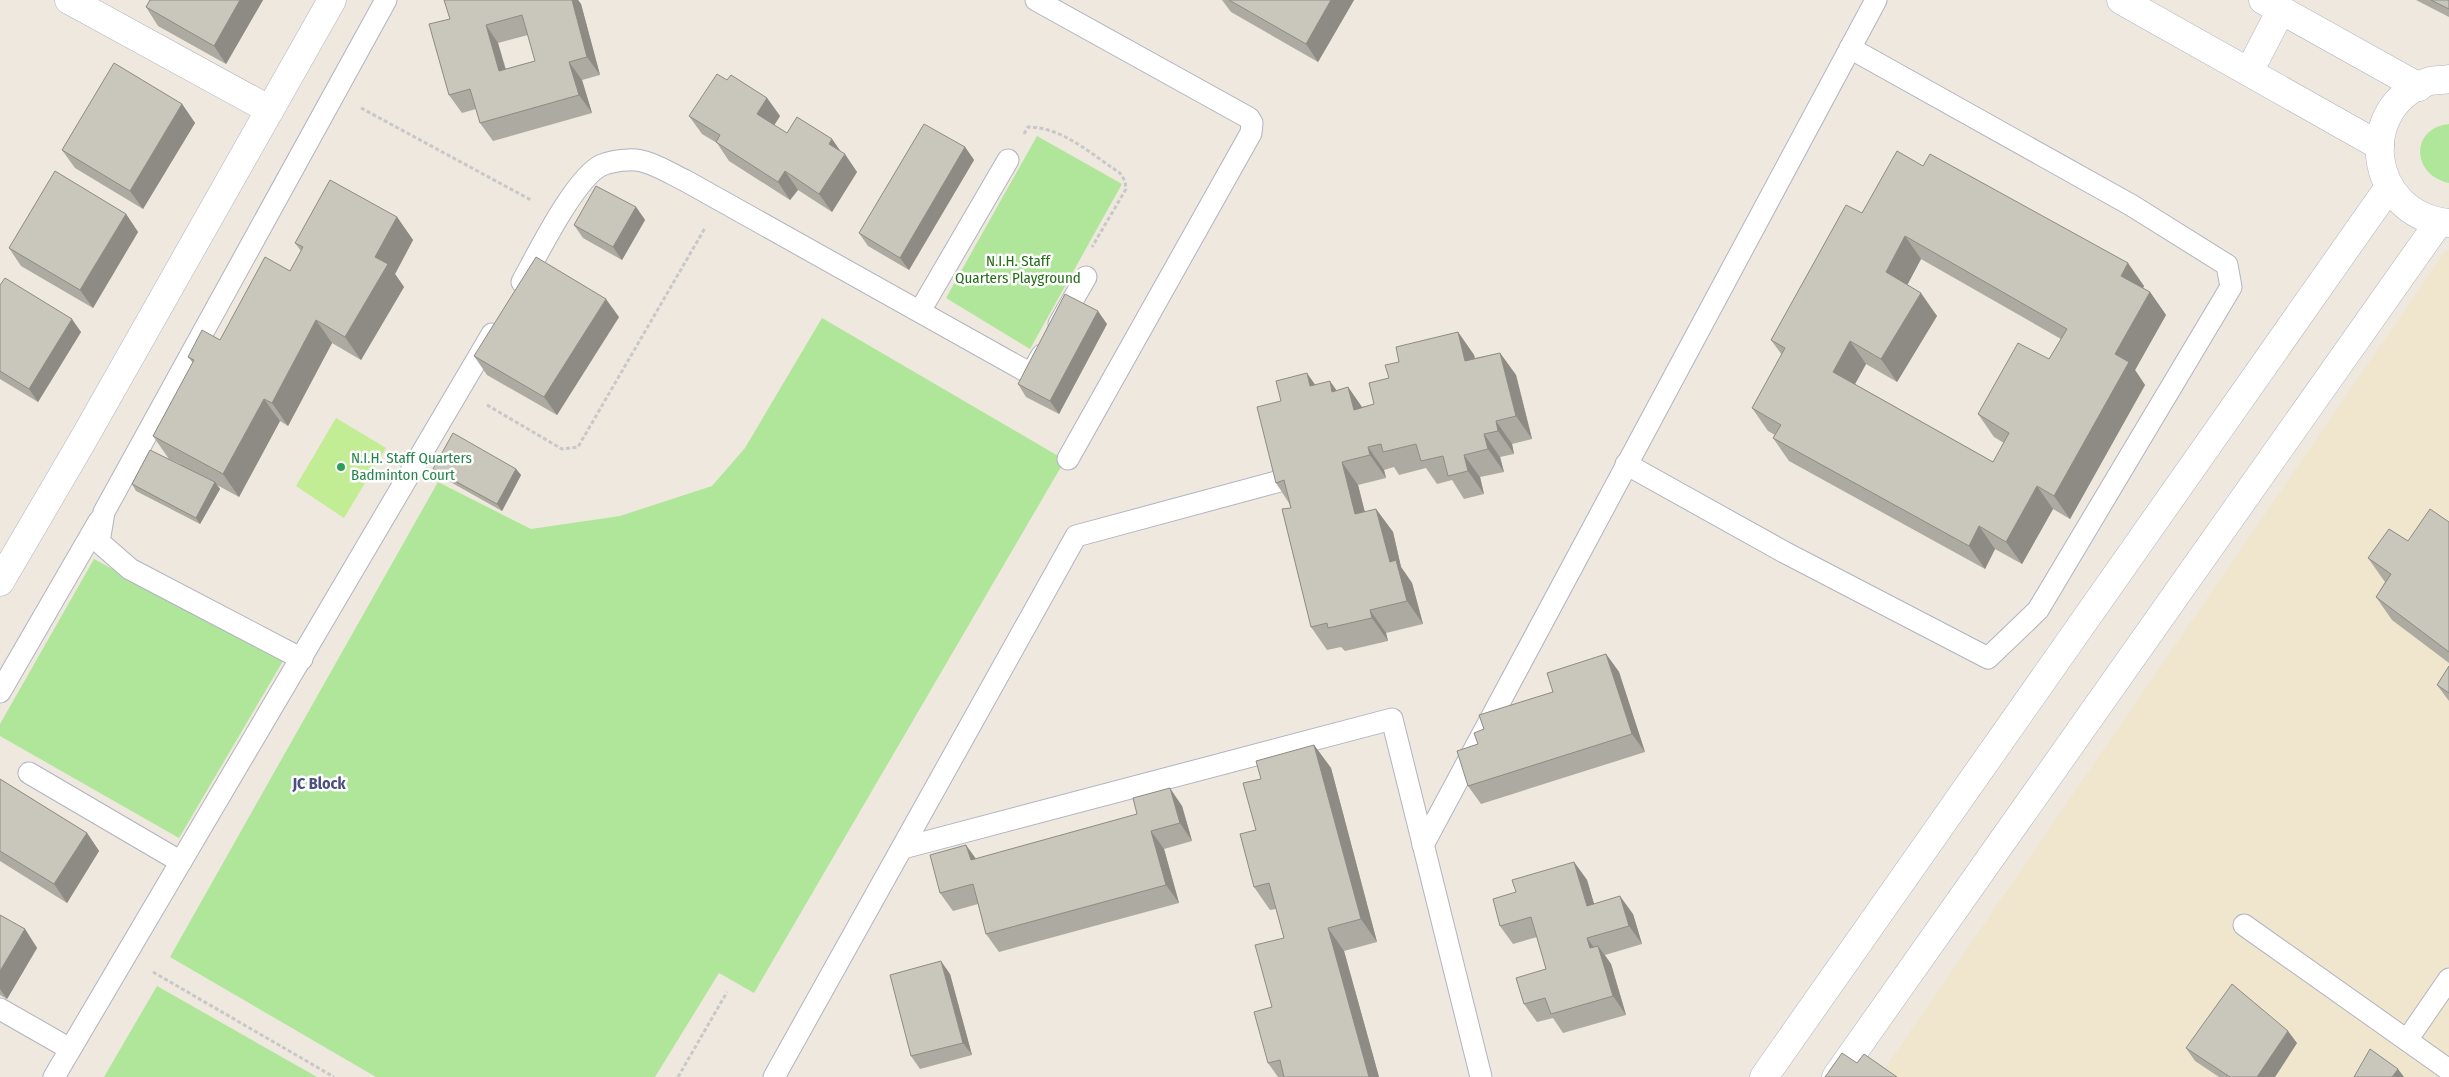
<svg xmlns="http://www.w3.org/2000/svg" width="2449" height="1077" viewBox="0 0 2449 1077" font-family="'Fira Sans Condensed',sans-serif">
<rect width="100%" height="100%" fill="#eee8de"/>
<!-- education -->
<path fill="#f0e6cd" d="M 2446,250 L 2449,250 L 2449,1077 L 1879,1077 Z"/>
<!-- green -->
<g fill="#afe699">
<path d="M 2449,124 L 2449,183 C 2411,175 2410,128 2449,124 Z"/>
<path d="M 1037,136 L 1122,184 L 1030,349 L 946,298 Z"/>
<path d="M 822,318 L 1065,460 L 754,993 L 719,973 L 655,1077 L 376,1077 L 170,957 L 438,482 L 531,529 L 620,516 L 712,486 L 745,448 Z"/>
<path d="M 94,559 L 283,661 L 179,838 L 0,736 L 0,724 Z"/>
<path d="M 157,986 L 317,1077 L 104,1077 Z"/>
</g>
<!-- pitch -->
<path fill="#c2ed94" d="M 336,418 L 386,448 L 344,518 L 296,486 Z"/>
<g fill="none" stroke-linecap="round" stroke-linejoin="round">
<!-- service casing -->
<g stroke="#b2b3c0" stroke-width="23">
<g id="service">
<path d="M 1036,0 L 1249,118 L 1252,123 L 1251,133 L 1068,459"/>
<path d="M 522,282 C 537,255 576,176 602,165 C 609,162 621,160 628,160 C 647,158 669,173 686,181 L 1031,374 L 1042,355"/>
<path d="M 920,311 L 1008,160"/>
<path d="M 1059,324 L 1086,277"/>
<path d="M 1626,464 L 1784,552 L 1988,658 L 2038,610 L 2231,287 L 2227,265 L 2131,205 L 1850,48"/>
<path d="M 302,659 L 130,569 L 99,542 L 104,512 L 386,0"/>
<path d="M 0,692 L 99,521"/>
<path d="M 29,773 L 181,862"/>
<path d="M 1423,845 L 1876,0"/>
<path d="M 903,848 L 1392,719 L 1481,1077"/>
<path d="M 2244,925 L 2449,1070"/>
<path d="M 0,1009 L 70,1049"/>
<path d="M 2407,1040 L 2449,979"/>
<path d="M 54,1077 L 492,334"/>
<path d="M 774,1077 L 1076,536 L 1280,481"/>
</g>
</g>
<!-- minor casing -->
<g stroke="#b2b3c0" stroke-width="29">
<g id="minor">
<path d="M 69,0 L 270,110"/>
<path d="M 0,582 L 83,440 L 332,0"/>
</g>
</g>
<!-- tertiary casing -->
<g stroke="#b2b3c0" stroke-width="29">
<g id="tertiary">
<path d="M 2121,0 L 2380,146"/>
<path d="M 2263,0 L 2419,87"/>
<path d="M 2249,72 L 2281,10"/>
<path d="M 2449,79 C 2443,80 2436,80 2430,81 C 2355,105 2366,215 2449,223"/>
<path d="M 1764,1077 L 2389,187"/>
<path d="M 1836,1077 L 2439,222"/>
</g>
</g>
<!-- path -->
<g stroke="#c8c8c8" stroke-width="3" stroke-dasharray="4 2.5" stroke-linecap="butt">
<path d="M 361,108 L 531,200"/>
<path d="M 1024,134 L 1028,127 C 1063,127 1092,155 1120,173 L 1125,181 L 1126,189 L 1092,247"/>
<path d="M 487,405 L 562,449 L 578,447 L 705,228"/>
<path d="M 153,972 L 334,1077"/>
<path d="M 678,1077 L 727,992"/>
</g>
<!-- service -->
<use href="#service" stroke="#fff" stroke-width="21"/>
<!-- minor -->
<use href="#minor" stroke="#fff" stroke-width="28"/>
<!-- tertiary -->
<use href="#tertiary" stroke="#fff" stroke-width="28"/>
</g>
<!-- wall -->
<g fill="#adaaa2" fill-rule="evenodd">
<path d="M 150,0 L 263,0 L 226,64 L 158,26 L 146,7 Z"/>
<path d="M 444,0 L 578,0 L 581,4 L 600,75 L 582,80 L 592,113 L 493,141 L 480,123 L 476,109 L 462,113 L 449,95 L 450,19 ZM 528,35 L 535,61 L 506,69 L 498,43 Z"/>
<path d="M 1222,0 L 1354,0 L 1318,62 L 1231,12 Z"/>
<path d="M 2416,0 L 2449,0 L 2449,17 Z"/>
<path d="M 727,80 L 767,98 L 780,116 L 774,125 L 787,133 L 832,139 L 840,151 L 857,172 L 832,212 L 798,190 L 790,200 L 729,161 L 717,143 L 702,134 L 689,116 Z"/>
<path d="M 182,104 L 195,123 L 143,209 L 75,168 L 62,150 Z"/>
<path d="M 965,147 L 974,160 L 909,270 L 868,246 L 859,233 Z"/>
<path d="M 1923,166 L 2144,286 L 2143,288 L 2150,292 L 2166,315 L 2135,370 L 2145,385 L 2070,519 L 2053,509 L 2022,564 L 1995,549 L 1985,569 L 1789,461 L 1773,438 L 1775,435 L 1768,431 L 1752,408 L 1782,355 L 1771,340 L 1862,213 ZM 1921,259 L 2061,339 L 2049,359 L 1978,414 L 1994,437 L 2004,443 L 1993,462 L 1855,384 L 1866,364 L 1897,382 L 1937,316 L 1907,285 Z"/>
<path d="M 636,207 L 645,220 L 622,260 L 583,238 L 574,225 Z"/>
<path d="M 126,214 L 138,232 L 93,308 L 21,266 L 9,248 Z"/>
<path d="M 397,217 L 413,240 L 395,274 L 404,287 L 361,360 L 332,343 L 288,426 L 280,421 L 239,497 L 217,485 L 220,489 L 200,524 L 136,491 L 132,484 L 180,464 L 169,459 L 153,436 L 193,363 L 188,357 L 220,340 L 290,271 L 301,251 L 295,243 Z"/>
<path d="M 0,285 L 81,332 L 38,402 L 0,379 Z"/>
<path d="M 619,317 L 557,415 L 487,375 L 474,356 Z"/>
<path d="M 1107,324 L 1059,414 L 1026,397 L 1018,384 Z"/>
<path d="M 1458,332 L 1474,355 L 1475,358 L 1500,353 L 1516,375 L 1532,439 L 1512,444 L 1514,454 L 1500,457 L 1504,472 L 1480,477 L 1484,494 L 1464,499 L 1452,480 L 1437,484 L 1426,468 L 1399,475 L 1394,467 L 1384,470 L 1386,478 L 1358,485 L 1365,512 L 1376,509 L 1393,532 L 1401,567 L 1412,583 L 1423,624 L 1386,633 L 1388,641 L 1345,651 L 1341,647 L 1327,650 L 1311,627 L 1291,508 L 1289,503 L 1276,483 L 1281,401 L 1315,385 L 1336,391 L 1348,387 L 1362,407 L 1374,404 L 1389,378 L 1399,362 Z"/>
<path d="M 433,469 L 516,469 L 521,475 L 502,511 L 438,475 Z"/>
<path d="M 2449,522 L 2449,663 L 2392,620 L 2376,597 L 2385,582 L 2368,558 Z"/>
<path d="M 1606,654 L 1619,672 L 1645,752 L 1481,804 L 1468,786 L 1478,744 L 1484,729 L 1553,692 Z"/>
<path d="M 2449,666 L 2449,701 L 2437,685 Z"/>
<path d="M 1314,745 L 1331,768 L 1377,942 L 1344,951 L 1379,1077 L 1278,1077 L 1268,1063 L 1272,1007 L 1284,938 L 1276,909 L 1270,910 L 1254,887 L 1256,830 L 1261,779 Z"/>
<path d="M 0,779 L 87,833 L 99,851 L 67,903 L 0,861 Z"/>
<path d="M 1182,806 L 1192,841 L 1164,849 L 1179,903 L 999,952 L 986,934 L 978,904 L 953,911 L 940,893 Z"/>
<path d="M 1574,862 L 1587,880 L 1594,904 L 1633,914 L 1642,944 L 1605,955 L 1611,964 L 1626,1015 L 1563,1033 L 1553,1018 L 1537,1022 L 1524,1004 L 1546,969 L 1537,937 L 1513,944 L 1500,926 L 1516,892 Z"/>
<path d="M 0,915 L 25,929 L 37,948 L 7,999 L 0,995 Z"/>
<path d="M 950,974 L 972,1055 L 920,1069 L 911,1056 Z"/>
<path d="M 2297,1043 L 2275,1077 L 2219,1077 L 2195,1061 L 2186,1048 Z"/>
</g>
<!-- shaded-wall -->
<g fill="#8d8b84">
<path d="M 240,0 L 263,0 L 226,64 L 214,46 Z"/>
<path d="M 572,0 L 578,0 L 581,4 L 600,75 L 587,57 Z"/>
<path d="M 1331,0 L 1354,0 L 1318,62 L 1306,44 Z"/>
<path d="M 486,25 L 498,43 L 511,90 L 499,71 Z"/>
<path d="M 569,62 L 582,80 L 592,113 L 579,95 Z"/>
<path d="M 767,98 L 780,116 L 770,132 L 757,114 Z"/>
<path d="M 182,104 L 195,123 L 143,209 L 130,191 Z"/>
<path d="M 832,139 L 844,156 L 845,154 L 857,172 L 832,212 L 819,194 L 829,144 Z"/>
<path d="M 965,147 L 974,160 L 909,270 L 900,258 Z"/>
<path d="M 785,171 L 798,190 L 790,200 L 778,182 Z"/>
<path d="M 636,207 L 645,220 L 622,260 L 613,247 Z"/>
<path d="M 126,214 L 138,232 L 93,308 L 80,290 Z"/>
<path d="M 397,217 L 413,240 L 395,274 L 404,287 L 361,360 L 345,337 L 375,257 Z"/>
<path d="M 1905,236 L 1921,259 L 1902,295 L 1886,272 Z"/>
<path d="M 2128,263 L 2144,286 L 2137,299 L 2121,276 Z"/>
<path d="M 2150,292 L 2166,315 L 2135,370 L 2145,385 L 2070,519 L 2054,496 L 2115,354 Z"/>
<path d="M 1921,293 L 1937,316 L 1897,382 L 1881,359 Z"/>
<path d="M 606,299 L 619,317 L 557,415 L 544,397 Z"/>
<path d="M 1098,311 L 1107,324 L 1059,414 L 1050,401 Z"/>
<path d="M 72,319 L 81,332 L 38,402 L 29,389 Z"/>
<path d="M 316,320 L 332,343 L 288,426 L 272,403 Z"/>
<path d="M 1458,332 L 1474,355 L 1481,384 L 1465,361 Z"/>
<path d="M 1850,341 L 1866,364 L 1849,395 L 1833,372 Z"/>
<path d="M 1500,353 L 1516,375 L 1532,439 L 1516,416 Z"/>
<path d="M 1307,373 L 1323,396 L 1310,386 Z"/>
<path d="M 1330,381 L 1346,404 L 1332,392 Z"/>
<path d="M 1348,387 L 1364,410 L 1354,410 Z"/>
<path d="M 264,399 L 280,421 L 239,497 L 223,474 Z"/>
<path d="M 1496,421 L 1512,444 L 1514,454 L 1498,431 Z"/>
<path d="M 1484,434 L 1500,457 L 1504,472 L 1488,449 Z"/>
<path d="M 1368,447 L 1384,470 L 1386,478 L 1370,455 Z"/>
<path d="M 1464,455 L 1480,477 L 1484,494 L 1468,471 Z"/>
<path d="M 1342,462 L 1358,485 L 1371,537 L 1355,514 Z"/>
<path d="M 516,469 L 521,475 L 502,511 L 497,504 Z"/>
<path d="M 215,482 L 220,489 L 200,524 L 196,518 Z"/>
<path d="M 2037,486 L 2053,509 L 2022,564 L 2006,542 Z"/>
<path d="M 1376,509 L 1393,532 L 1401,567 L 1412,583 L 1423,624 L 1407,601 L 1390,562 Z"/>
<path d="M 1979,526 L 1995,549 L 1985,569 L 1969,546 Z"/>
<path d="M 1370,610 L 1386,633 L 1388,641 L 1372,618 Z"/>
<path d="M 1606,654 L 1619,672 L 1645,752 L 1632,734 Z"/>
<path d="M 1314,745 L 1331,768 L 1377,942 L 1361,919 Z"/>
<path d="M 1170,788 L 1182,806 L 1192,841 L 1180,823 Z"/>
<path d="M 1151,831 L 1164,849 L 1179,903 L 1166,885 Z"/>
<path d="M 87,833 L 99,851 L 67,903 L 54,884 Z"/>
<path d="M 966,845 L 979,863 L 971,860 Z"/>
<path d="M 1574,862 L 1587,880 L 1600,924 L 1587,906 Z"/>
<path d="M 1620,896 L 1633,914 L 1642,944 L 1629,926 Z"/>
<path d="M 1328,928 L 1344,951 L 1379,1077 L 1369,1077 Z"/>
<path d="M 25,929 L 37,948 L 7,999 L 0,989 L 0,971 Z"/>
<path d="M 1587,938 L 1600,956 L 1590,948 Z"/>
<path d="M 1598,946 L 1611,964 L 1626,1015 L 1613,996 Z"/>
<path d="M 941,961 L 950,974 L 972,1055 L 963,1043 Z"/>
<path d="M 2288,1031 L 2297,1043 L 2275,1077 L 2257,1077 Z"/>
<path d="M 2398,1069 L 2404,1077 L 2392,1077 Z"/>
</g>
<!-- building -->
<g fill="#c9c6bc" stroke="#8d8b84" fill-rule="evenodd">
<path d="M 150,0 L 240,0 L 214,46 L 146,7 Z"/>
<path d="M 444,0 L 572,0 L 587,57 L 569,62 L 579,95 L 480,123 L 470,89 L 449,95 L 429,24 L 450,19 ZM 522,15 L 535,61 L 499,71 L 486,25 Z"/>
<path d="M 1229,0 L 1331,0 L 1306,44 Z"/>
<path d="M 2431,0 L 2449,0 L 2449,9 Z"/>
<path d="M 114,63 L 182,104 L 130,191 L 62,150 Z"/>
<path d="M 717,74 L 727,80 L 731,75 L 767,98 L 757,114 L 787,133 L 797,117 L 832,139 L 829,144 L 845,154 L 819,194 L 785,171 L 778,182 L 716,142 L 720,135 L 689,116 Z"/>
<path d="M 924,124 L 965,147 L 900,258 L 859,233 Z"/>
<path d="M 1897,151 L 1923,166 L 1930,154 L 2128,263 L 2121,276 L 2150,292 L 2115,354 L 2129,362 L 2054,496 L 2037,486 L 2006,542 L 1979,526 L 1969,546 L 1773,438 L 1781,425 L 1752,408 L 1785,348 L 1771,340 L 1846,205 L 1862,213 ZM 1905,236 L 2067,329 L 2049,359 L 2018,343 L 1978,414 L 2009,433 L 1993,462 L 1833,372 L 1850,341 L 1881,359 L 1921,293 L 1886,272 Z"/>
<path d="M 55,171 L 126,214 L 80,290 L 9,248 Z"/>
<path d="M 330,180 L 397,217 L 375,257 L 388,264 L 345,337 L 316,320 L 272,403 L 264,399 L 223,474 L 153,436 L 194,360 L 188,357 L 202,330 L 220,340 L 265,257 L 290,271 L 303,247 L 295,243 Z"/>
<path d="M 596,186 L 636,207 L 613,247 L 574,225 Z"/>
<path d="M 536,257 L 606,299 L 544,397 L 474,356 Z"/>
<path d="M 5,278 L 72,319 L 29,389 L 0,371 L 0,285 Z"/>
<path d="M 1065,294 L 1098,311 L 1050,401 L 1018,384 Z"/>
<path d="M 1458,332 L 1465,361 L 1500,353 L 1516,416 L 1496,421 L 1498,431 L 1484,434 L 1488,449 L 1464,455 L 1468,471 L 1448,476 L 1443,456 L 1421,461 L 1416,444 L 1383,452 L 1381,444 L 1368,447 L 1370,455 L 1342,462 L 1355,514 L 1376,509 L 1390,562 L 1396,560 L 1407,601 L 1370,610 L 1372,618 L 1328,628 L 1327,623 L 1311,627 L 1282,509 L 1291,508 L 1284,480 L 1276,483 L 1257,407 L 1281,401 L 1276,381 L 1307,373 L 1310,386 L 1330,381 L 1332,392 L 1348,387 L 1354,410 L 1374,404 L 1369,383 L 1389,378 L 1385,365 L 1399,362 L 1396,347 Z"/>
<path d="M 453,433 L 516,469 L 497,504 L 433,469 Z"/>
<path d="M 150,450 L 215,482 L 196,518 L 132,484 Z"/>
<path d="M 2430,509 L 2449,522 L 2449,652 L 2376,597 L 2391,574 L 2368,558 L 2389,529 L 2408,541 Z"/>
<path d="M 1606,654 L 1632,734 L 1468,786 L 1457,751 L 1478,744 L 1474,733 L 1484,729 L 1479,715 L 1553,692 L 1547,673 Z"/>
<path d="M 2449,666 L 2449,693 L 2437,685 Z"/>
<path d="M 1314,745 L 1361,919 L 1328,928 L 1369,1077 L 1284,1077 L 1280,1060 L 1268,1063 L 1254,1012 L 1272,1007 L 1255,945 L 1284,938 L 1269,883 L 1254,887 L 1240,834 L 1256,830 L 1243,783 L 1261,779 L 1256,761 Z"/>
<path d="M 0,779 L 87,833 L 54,884 L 0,851 Z"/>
<path d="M 1170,788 L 1180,823 L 1151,831 L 1166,885 L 986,934 L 973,884 L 940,893 L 930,855 L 966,845 L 971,860 L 1137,814 L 1133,798 Z"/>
<path d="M 1574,862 L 1587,906 L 1620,896 L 1629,926 L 1587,938 L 1590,948 L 1598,946 L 1613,996 L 1551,1014 L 1545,998 L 1524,1004 L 1516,978 L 1546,969 L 1531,917 L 1500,926 L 1493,899 L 1516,892 L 1512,880 Z"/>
<path d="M 0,915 L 25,929 L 0,971 Z"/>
<path d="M 941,961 L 963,1043 L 911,1056 L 890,975 Z"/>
<path d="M 2232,984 L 2288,1031 L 2257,1077 L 2230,1077 L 2186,1048 Z"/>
<path d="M 2370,1049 L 2398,1069 L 2392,1077 L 2354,1077 Z"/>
<path d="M 1842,1053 L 1857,1063 L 1864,1054 L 1897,1077 L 1825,1077 Z"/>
</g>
<!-- markers -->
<circle fill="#2e9e5b" stroke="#fff" stroke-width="2" cx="341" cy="467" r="5"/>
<g text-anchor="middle" stroke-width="5" stroke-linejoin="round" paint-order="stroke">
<!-- park labels -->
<g font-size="15" fill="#256d18" stroke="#fff">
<text x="1018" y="266">N.I.H. Staff<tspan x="1018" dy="17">Quarters Playground</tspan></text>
</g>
<!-- leisure labels -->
<g font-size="15" fill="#27864d" stroke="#fff" text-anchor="start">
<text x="351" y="463">N.I.H. Staff Quarters<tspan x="351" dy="17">Badminton Court</tspan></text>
</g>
<!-- neighbourhood labels -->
<g font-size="16" font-weight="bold" fill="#4a517f" stroke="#fff">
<text x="319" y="789">JC Block</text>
</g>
</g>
</svg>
